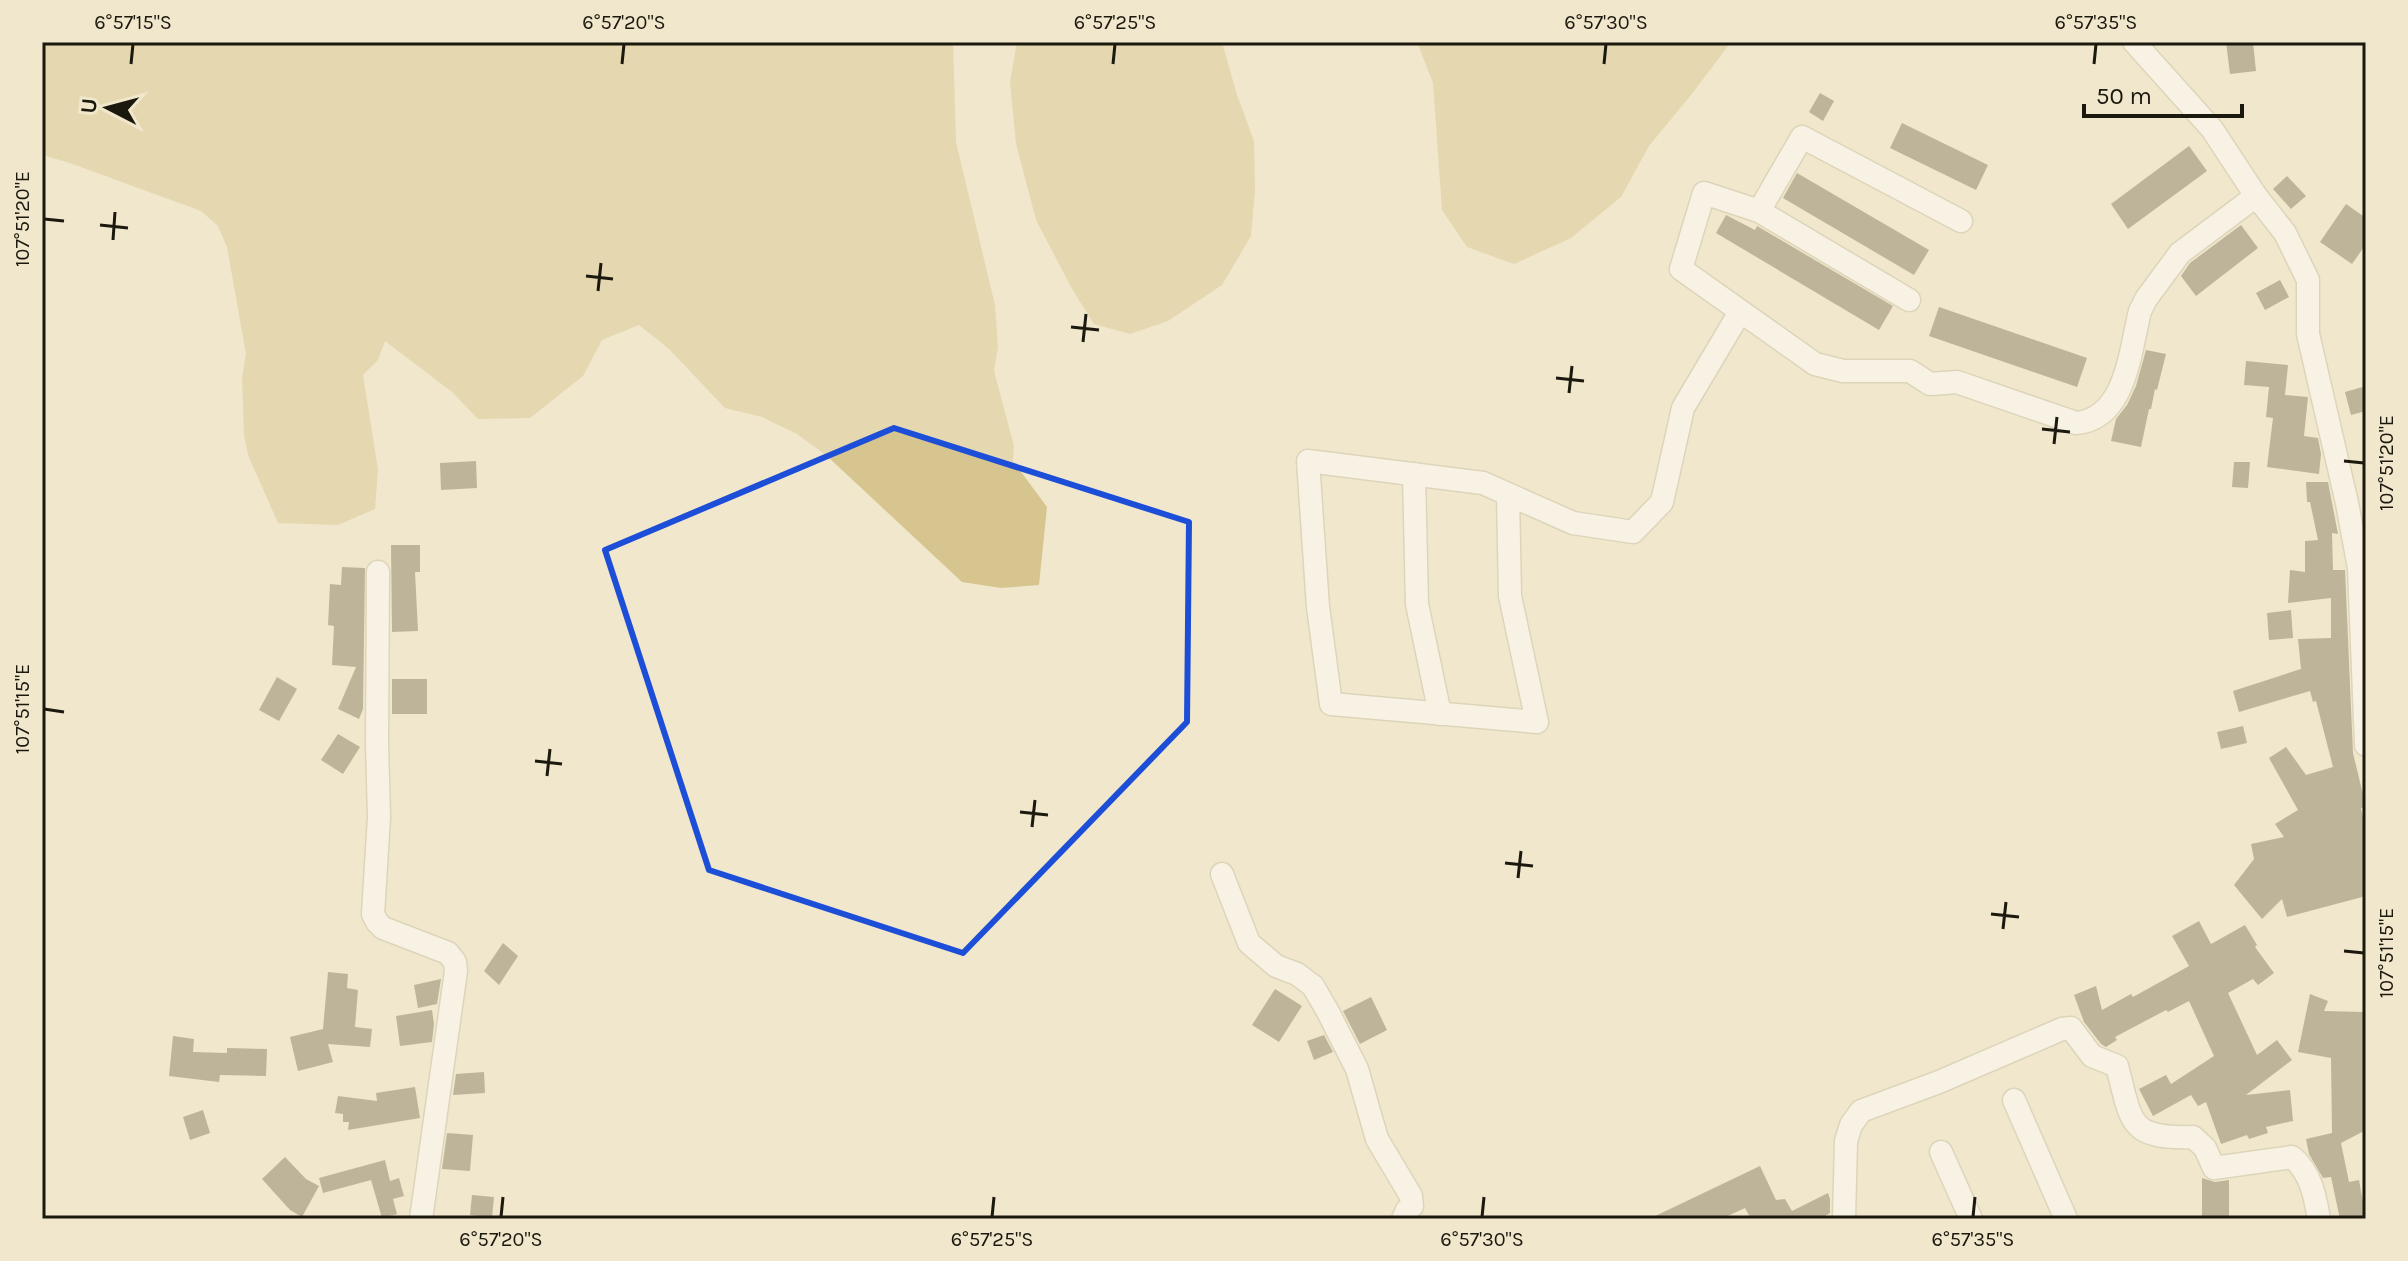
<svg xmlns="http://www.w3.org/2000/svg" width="2408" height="1261" viewBox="0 0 2408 1261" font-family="Karla,sans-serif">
<rect width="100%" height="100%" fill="#f0e7cc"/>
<!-- green -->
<g fill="#d7c58f">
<path d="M 42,42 L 953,42 L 956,142 L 995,305 L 998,347 L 994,371 L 1014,446 L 1013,461 L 1047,507 L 1039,585 L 1001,588 L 962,582 L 827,456 L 797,434 L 762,417 L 725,408 L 669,349 L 639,325 L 602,340 L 583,376 L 530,418 L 478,419 L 452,392 L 385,341 L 378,360 L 363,375 L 378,469 L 375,509 L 338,525 L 278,523 L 248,455 L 244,435 L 242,378 L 246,354 L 227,247 L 218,226 L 201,211 L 70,163 L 42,155 Z"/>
<path d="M 1017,42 L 1222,42 L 1237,95 L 1254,141 L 1255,190 L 1251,236 L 1222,285 L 1168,321 L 1130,334 L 1094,324 L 1072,289 L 1036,220 L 1016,144 L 1010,82 Z"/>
<path d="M 1417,42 L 1731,42 L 1691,95 L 1649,146 L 1621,197 L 1571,238 L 1514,264 L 1467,247 L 1442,210 L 1433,83 Z"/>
</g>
<!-- building -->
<g fill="#7f775e">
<path d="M 2226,42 L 2253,42 L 2256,71 L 2230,74 Z"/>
<path d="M 1820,93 L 1834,101 L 1823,121 L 1809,112 Z"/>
<path d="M 1902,123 L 1988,165 L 1976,190 L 1890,148 Z"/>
<path d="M 2189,146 L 2207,171 L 2128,229 L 2111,204 Z"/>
<path d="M 1797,173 L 1929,250 L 1914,275 L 1783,198 Z"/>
<path d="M 2287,176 L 2306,196 L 2291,209 L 2273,189 Z"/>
<path d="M 2346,204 L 2366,218 L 2366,244 L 2352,264 L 2320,242 Z"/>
<path d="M 1726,215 L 1755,230 L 1757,226 L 1893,306 L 1879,330 L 1716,233 Z"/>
<path d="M 2241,225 L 2258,248 L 2196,296 L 2181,276 L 2190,263 Z"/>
<path d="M 2280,280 L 2289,297 L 2265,310 L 2256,293 Z"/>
<path d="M 1939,307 L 2087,358 L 2077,387 L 1929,336 Z"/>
<path d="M 2146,350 L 2166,354 L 2157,390 L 2155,389 L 2151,409 L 2149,409 L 2141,447 L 2111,441 L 2116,419 L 2127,405 L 2136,386 Z"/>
<path d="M 2246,361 L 2288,365 L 2285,395 L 2308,397 L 2304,436 L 2318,438 L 2321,454 L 2319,474 L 2267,467 L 2273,418 L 2266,417 L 2269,387 L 2244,385 Z"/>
<path d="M 2366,386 L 2366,411 L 2351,415 L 2345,392 Z"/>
<path d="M 476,461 L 477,488 L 441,490 L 440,463 Z"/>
<path d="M 2234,462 L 2250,462 L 2248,488 L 2232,487 Z"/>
<path d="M 2306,482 L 2328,482 L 2338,534 L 2332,533 L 2333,570 L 2345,570 L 2353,753 L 2366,807 L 2361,808 L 2366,832 L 2363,833 L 2366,849 L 2366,896 L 2287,917 L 2282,899 L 2262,919 L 2234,885 L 2254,859 L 2251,844 L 2284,837 L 2275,824 L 2298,810 L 2269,758 L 2286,747 L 2306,775 L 2333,767 L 2316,701 L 2313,702 L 2310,691 L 2239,712 L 2233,691 L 2301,669 L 2298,639 L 2331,638 L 2331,598 L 2288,603 L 2290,570 L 2305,572 L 2305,541 L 2318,540 L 2310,502 L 2307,502 Z"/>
<path d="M 391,545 L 420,545 L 420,572 L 415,572 L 418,631 L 392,632 Z"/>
<path d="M 342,567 L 365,568 L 363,709 L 359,719 L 338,709 L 356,667 L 332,665 L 334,626 L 328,625 L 330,584 L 341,585 Z"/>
<path d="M 2291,610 L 2293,638 L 2269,640 L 2267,613 Z"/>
<path d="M 277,677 L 297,689 L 279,721 L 259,710 Z"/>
<rect x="392" y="679" width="35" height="35"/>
<path d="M 2243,726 L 2247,743 L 2221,749 L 2217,732 Z"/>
<path d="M 338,734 L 360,747 L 343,774 L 321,760 Z"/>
<path d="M 2199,921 L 2211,944 L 2245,925 L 2257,945 L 2255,947 L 2274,973 L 2258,985 L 2253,979 L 2228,993 L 2257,1055 L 2277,1040 L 2292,1060 L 2246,1095 L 2290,1090 L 2293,1121 L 2266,1127 L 2268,1133 L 2249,1139 L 2247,1135 L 2221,1144 L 2206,1102 L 2198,1106 L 2191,1095 L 2153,1116 L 2139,1089 L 2166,1075 L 2171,1084 L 2214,1056 L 2189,1001 L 2168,1012 L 2166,1010 L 2115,1037 L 2117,1040 L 2106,1047 L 2101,1044 L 2084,1022 L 2074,995 L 2096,986 L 2102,1010 L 2131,994 L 2133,997 L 2189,966 L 2172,936 Z"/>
<path d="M 503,943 L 518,956 L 499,985 L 484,971 Z"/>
<path d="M 328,972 L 348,974 L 347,988 L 358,990 L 355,1027 L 372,1029 L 370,1047 L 328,1044 L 333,1062 L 298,1071 L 290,1037 L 323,1029 Z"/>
<path d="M 441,979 L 437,1004 L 418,1008 L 414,985 Z"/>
<path d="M 1275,989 L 1302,1006 L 1279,1042 L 1252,1025 Z"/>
<path d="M 2310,994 L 2328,1001 L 2324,1011 L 2364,1012 L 2366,1130 L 2341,1143 L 2349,1182 L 2359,1180 L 2366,1219 L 2340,1219 L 2331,1177 L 2323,1178 L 2309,1154 L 2306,1139 L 2332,1133 L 2331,1058 L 2298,1052 Z"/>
<path d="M 1371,997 L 1387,1030 L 1360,1044 L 1343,1011 Z"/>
<path d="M 432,1010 L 434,1024 L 432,1042 L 400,1046 L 396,1016 Z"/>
<path d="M 1324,1035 L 1333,1052 L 1314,1060 L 1307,1041 Z"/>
<path d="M 173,1036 L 194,1039 L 193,1052 L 227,1053 L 227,1048 L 267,1049 L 266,1076 L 220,1075 L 219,1082 L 169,1076 Z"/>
<path d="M 484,1072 L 485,1093 L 453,1095 L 456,1074 Z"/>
<path d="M 415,1087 L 420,1118 L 348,1130 L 349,1122 L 343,1122 L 343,1114 L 335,1113 L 338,1096 L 377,1101 L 376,1093 Z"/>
<path d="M 203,1110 L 210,1133 L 190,1140 L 183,1117 Z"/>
<path d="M 447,1133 L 473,1135 L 470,1171 L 442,1169 Z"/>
<path d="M 285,1157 L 306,1179 L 319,1186 L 302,1217 L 290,1210 L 262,1179 Z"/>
<path d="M 385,1160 L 390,1181 L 399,1178 L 404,1196 L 393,1199 L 397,1214 L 382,1218 L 371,1180 L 323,1193 L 319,1178 Z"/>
<path d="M 1760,1166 L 1776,1200 L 1785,1199 L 1792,1211 L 1828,1193 L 1830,1199 L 1830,1213 L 1820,1219 L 1751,1219 L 1745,1208 L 1721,1219 L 1649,1219 Z"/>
<path d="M 2202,1178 L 2215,1182 L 2229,1180 L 2229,1217 L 2202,1216 Z"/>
<path d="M 472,1195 L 494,1197 L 492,1218 L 470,1215 Z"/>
</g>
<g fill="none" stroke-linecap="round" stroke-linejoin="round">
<!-- minor casing -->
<g stroke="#c6bea4" stroke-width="25">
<g id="minor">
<path d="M 2134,42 L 2212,129 L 2256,196 L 2285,233 L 2308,280 L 2308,334 L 2347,503 L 2359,568 L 2366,745"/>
<path d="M 1759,211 L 1802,137 L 1961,221"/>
<path d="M 1909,300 L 1759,211 L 1704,193 L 1681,269 L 1815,364 L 1843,371 L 1910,371 L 1930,384 L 1957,382 L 2076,423 C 2126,419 2130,351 2140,311 L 2146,299 L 2180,253 L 2256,196"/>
<path d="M 1414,474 L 1417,604 L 1440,714"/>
<path d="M 1508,495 L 1510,596 L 1537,722 L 1331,704 L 1318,607 L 1308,461 L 1483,483 L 1573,523 L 1633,532 L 1662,502 L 1683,408 L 1740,312"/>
<path d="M 378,572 L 377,744 L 379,817 L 373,914 L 377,922 L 383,928 L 448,953 L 455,962 L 456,971 L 421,1219"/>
<path d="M 1222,874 L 1249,943 L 1276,966 L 1297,974 L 1313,986 L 1328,1012 L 1357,1069 L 1377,1139 L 1411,1196 L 1412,1206 L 1407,1210 L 1403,1219"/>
<path d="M 2014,1100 L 2066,1219"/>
<path d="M 1941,1152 L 1971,1219"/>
<path d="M 1844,1219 L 1846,1141 L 1851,1125 L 1861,1111 L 1939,1082 L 2062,1029 L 2071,1028 L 2092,1056 L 2117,1066 C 2132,1122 2127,1139 2193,1137 L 2205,1148 L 2214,1168 L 2292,1157 C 2311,1173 2315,1196 2319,1219"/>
</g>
</g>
<!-- minor -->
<use href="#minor" stroke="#fff" stroke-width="22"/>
</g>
<!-- marked area -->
<path d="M0 0H2408V1261H0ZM 894,428 L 1189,522 L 1187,722 L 963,953 L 709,870 L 605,550 Z" fill="#f0e7cc" fill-opacity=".55" fill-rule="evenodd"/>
<path fill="none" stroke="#1d4ed8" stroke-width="6" stroke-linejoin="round" d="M 894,428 L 1189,522 L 1187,722 L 963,953 L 709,870 L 605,550 Z"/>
<!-- ticks -->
<path fill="none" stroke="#1b180e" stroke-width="3" d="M 131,64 L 133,44M 622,64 L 624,44M 1113,64 L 1115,44M 1604,64 L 1606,44M 2094,64 L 2096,44M 44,219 L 64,221M 100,225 L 128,228M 113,240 L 115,212M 586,276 L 613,279M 598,291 L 601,263M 1071,327 L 1099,330M 1083,342 L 1086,314M 1556,378 L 1584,381M 1569,393 L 1572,366M 2042,429 L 2070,432M 2054,444 L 2057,417M 2344,461 L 2364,463M 44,709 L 64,712M 535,761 L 562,764M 547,776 L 550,749M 1020,812 L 1048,815M 1032,827 L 1035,800M 1505,863 L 1533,866M 1518,878 L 1521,851M 1991,914 L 2019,917M 2003,929 L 2006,902M 2344,951 L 2364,953M 501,1217 L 503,1197M 992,1217 L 994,1197M 1482,1217 L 1484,1197M 1973,1217 L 1975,1197"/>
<!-- border -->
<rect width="2408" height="1261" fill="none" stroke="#f0e7cc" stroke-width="88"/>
<!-- north arrow -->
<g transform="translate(108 108) rotate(276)" stroke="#f0e7cc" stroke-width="6" paint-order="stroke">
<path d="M0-6L14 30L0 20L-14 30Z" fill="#1b180e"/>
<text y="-12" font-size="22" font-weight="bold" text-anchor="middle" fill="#1b180e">U</text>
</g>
<!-- scale -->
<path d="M2084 104v12h158v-12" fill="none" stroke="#1b180e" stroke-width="4"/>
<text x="2096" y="104" font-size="24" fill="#1b180e" stroke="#f0e7cc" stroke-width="6" paint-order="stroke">50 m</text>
<rect x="44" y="44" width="2320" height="1173" fill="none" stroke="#1b180e" stroke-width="3"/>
<g font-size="20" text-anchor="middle" fill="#1b180e">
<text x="133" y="29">6°57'15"S</text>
<text x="624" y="29">6°57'20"S</text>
<text x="1115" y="29">6°57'25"S</text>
<text x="1606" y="29">6°57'30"S</text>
<text x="2096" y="29">6°57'35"S</text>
<text transform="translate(22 219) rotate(-90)" y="7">107°51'20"E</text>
<text transform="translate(2386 463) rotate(-90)" y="7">107°51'20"E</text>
<text transform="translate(22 709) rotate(-90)" y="7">107°51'15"E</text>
<text transform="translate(2386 953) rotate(-90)" y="7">107°51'15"E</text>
<text x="501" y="1246">6°57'20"S</text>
<text x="992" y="1246">6°57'25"S</text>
<text x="1482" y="1246">6°57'30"S</text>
<text x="1973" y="1246">6°57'35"S</text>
</g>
</svg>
